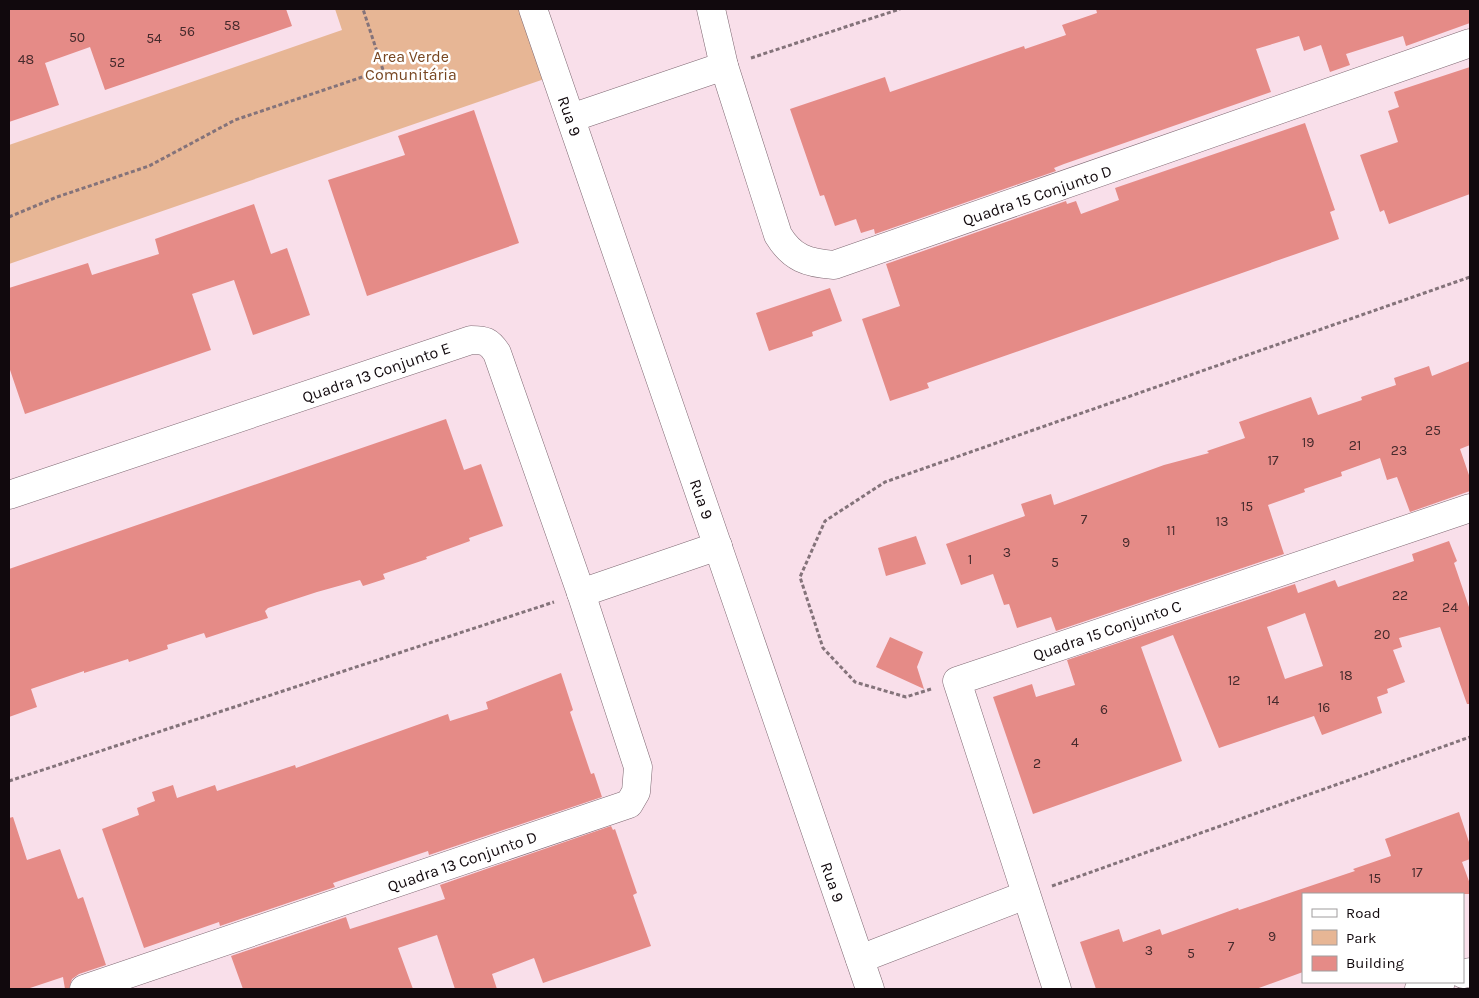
<svg xmlns="http://www.w3.org/2000/svg" width="1479" height="998" viewBox="0 0 1479 998" font-family="Karla,sans-serif">
<rect width="100%" height="100%" fill="#f9dfea"/>
<!-- green -->
<path fill="#e7b695" d="M 335,9 L 533,9 L 556,75 L 9,264 L 9,145 L 342,30 Z"/>
<!-- building -->
<g fill="#e58b87" fill-rule="evenodd">
<path d="M 9,9 L 286,9 L 292,26 L 105,90 L 90,47 L 45,63 L 59,105 L 9,122 Z"/>
<path d="M 1096,9 L 1470,9 L 1470,23 L 1406,46 L 1403,36 L 1346,54 L 1350,65 L 1330,72 L 1321,45 L 1304,51 L 1299,36 L 1256,49 L 1271,92 L 1064,164 L 1054,168 L 1056,171 L 875,234 L 874,229 L 861,233 L 856,219 L 835,226 L 824,195 L 820,196 L 790,109 L 885,77 L 890,92 L 1024,46 L 1025,49 L 1066,35 L 1062,25 L 1097,13 Z"/>
<path d="M 1470,67 L 1470,194 L 1389,224 L 1384,210 L 1380,212 L 1360,155 L 1398,142 L 1388,111 L 1399,107 L 1394,92 Z"/>
<path d="M 474,110 L 519,243 L 367,296 L 328,180 L 405,155 L 398,136 Z"/>
<path d="M 1305,123 L 1335,210 L 1330,212 L 1339,239 L 927,383 L 929,388 L 890,401 L 862,319 L 900,306 L 886,264 L 1066,201 L 1067,204 L 1076,201 L 1081,214 L 1119,200 L 1115,188 Z"/>
<path d="M 254,204 L 271,254 L 287,248 L 310,315 L 253,335 L 234,280 L 192,294 L 211,350 L 25,414 L 9,367 L 9,288 L 88,263 L 92,275 L 159,254 L 155,239 Z"/>
<path d="M 830,288 L 842,321 L 812,332 L 813,336 L 769,351 L 756,313 Z"/>
<path d="M 1470,361 L 1470,445 L 1460,449 L 1470,478 L 1470,491 L 1410,512 L 1397,477 L 1387,480 L 1380,458 L 1341,472 L 1342,476 L 1304,489 L 1305,492 L 1268,505 L 1284,554 L 1056,631 L 1051,617 L 1017,628 L 1009,604 L 1004,605 L 993,574 L 961,585 L 946,544 L 1025,516 L 1021,504 L 1051,494 L 1054,505 L 1164,465 L 1209,453 L 1207,451 L 1245,438 L 1239,422 L 1311,397 L 1318,415 L 1362,400 L 1361,397 L 1396,385 L 1394,378 L 1429,366 L 1432,376 Z"/>
<path d="M 446,419 L 464,470 L 481,464 L 503,526 L 469,538 L 470,541 L 426,557 L 427,559 L 383,574 L 385,579 L 363,586 L 360,580 L 317,592 L 268,608 L 265,611 L 268,618 L 206,638 L 204,633 L 167,645 L 168,649 L 129,662 L 128,659 L 84,673 L 84,671 L 31,689 L 37,707 L 9,717 L 9,569 Z"/>
<path d="M 916,536 L 926,564 L 886,576 L 878,548 Z"/>
<path d="M 1449,541 L 1457,561 L 1454,563 L 1470,610 L 1470,704 L 1467,704 L 1440,627 L 1399,638 L 1402,647 L 1393,650 L 1405,682 L 1387,689 L 1388,693 L 1377,697 L 1382,713 L 1322,735 L 1314,716 L 1219,748 L 1173,635 L 1141,647 L 1182,761 L 1033,814 L 993,697 L 1032,684 L 1036,697 L 1075,685 L 1067,660 L 1295,584 L 1298,593 L 1335,580 L 1338,587 L 1414,561 L 1412,554 ZM 1305,613 L 1323,666 L 1285,679 L 1267,627 Z"/>
<path d="M 890,637 L 923,652 L 917,667 L 924,689 L 876,667 Z"/>
<path d="M 561,673 L 573,710 L 570,712 L 591,774 L 594,773 L 602,797 L 429,855 L 428,851 L 333,883 L 335,887 L 220,926 L 219,922 L 144,948 L 102,829 L 139,815 L 137,808 L 155,801 L 152,792 L 173,785 L 177,798 L 215,785 L 217,791 L 295,765 L 296,768 L 448,714 L 450,721 L 488,709 L 486,702 Z"/>
<path d="M 1459,812 L 1470,845 L 1470,859 L 1462,862 L 1470,884 L 1470,894 L 1303,894 L 1303,972 L 1256,989 L 1096,989 L 1080,942 L 1119,929 L 1123,942 L 1160,929 L 1162,935 L 1238,908 L 1239,910 L 1355,871 L 1353,869 L 1391,856 L 1385,839 Z"/>
<path d="M 13,817 L 27,860 L 60,849 L 78,899 L 83,897 L 106,965 L 79,974 L 72,979 L 69,989 L 65,989 L 63,977 L 27,989 L 9,989 L 9,818 Z"/>
<path d="M 611,826 L 613,830 L 615,829 L 637,893 L 633,895 L 651,946 L 543,983 L 534,958 L 492,974 L 497,989 L 455,989 L 437,935 L 398,948 L 413,989 L 243,989 L 231,956 L 346,917 L 350,929 L 445,899 L 440,885 Z"/>
</g>
<g fill="none" stroke-linecap="round" stroke-linejoin="round">
<!-- minor casing -->
<g stroke="#7f6973" stroke-width="29">
<g id="minor">
<path d="M 533,9 L 870,989"/>
<path d="M 711,9 L 724,66 L 778,235 C 792,258 807,263 834,265 L 1470,43"/>
<path d="M 571,118 L 724,66"/>
<path d="M 9,495 L 471,340 C 485,340 489,341 497,353 L 581,593 L 638,767 L 636,792 L 629,804 L 84,989"/>
<path d="M 581,593 L 718,546"/>
<path d="M 860,959 L 1026,895"/>
<path d="M 1463,974 L 1470,972"/>
<path d="M 1057,989 L 957,681 L 1470,508"/>
<path d="M 1419,989 L 1441,982"/>
</g>
</g>
<!-- path -->
<g stroke="#84737a" stroke-width="3" stroke-dasharray="4 2.5" stroke-linecap="butt">
<path d="M 751,58 L 900,9"/>
<path d="M 9,217 L 57,197 L 149,166 L 235,120 L 383,70 L 363,9"/>
<path d="M 931,689 L 906,697 L 855,682 L 823,648 L 800,577 L 825,521 L 885,482 L 1470,277"/>
<path d="M 9,781 L 554,602"/>
<path d="M 1052,886 L 1470,737"/>
</g>
<!-- minor -->
<use href="#minor" stroke="#fff" stroke-width="28"/>
</g>
<g text-anchor="middle" stroke-width="5" stroke-linejoin="round" paint-order="stroke">
<!-- number labels -->
<g font-size="14" fill="#462a2c">
<text x="232" y="30">58</text>
<text x="187" y="36">56</text>
<text x="77" y="42">50</text>
<text x="154" y="43">54</text>
<text x="26" y="64">48</text>
<text x="117" y="67">52</text>
<text x="1433" y="435">25</text>
<text x="1308" y="447">19</text>
<text x="1355" y="450">21</text>
<text x="1399" y="455">23</text>
<text x="1273" y="465">17</text>
<text x="1247" y="511">15</text>
<text x="1084" y="524">7</text>
<text x="1222" y="526">13</text>
<text x="1171" y="535">11</text>
<text x="1126" y="547">9</text>
<text x="1007" y="557">3</text>
<text x="970" y="564">1</text>
<text x="1055" y="567">5</text>
<text x="1400" y="600">22</text>
<text x="1450" y="612">24</text>
<text x="1382" y="639">20</text>
<text x="1346" y="680">18</text>
<text x="1234" y="685">12</text>
<text x="1273" y="705">14</text>
<text x="1324" y="712">16</text>
<text x="1104" y="714">6</text>
<text x="1075" y="747">4</text>
<text x="1037" y="768">2</text>
<text x="1417" y="877">17</text>
<text x="1375" y="883">15</text>
<text x="1272" y="941">9</text>
<text x="1231" y="951">7</text>
<text x="1149" y="955">3</text>
<text x="1191" y="958">5</text>
</g>
<!-- park labels -->
<g font-size="16" fill="#784722" stroke="#fff">
<text x="411" y="62">Area Verde<tspan x="411" dy="18">Comunitária</tspan></text>
</g>
<!-- street labels -->
<g font-size="16" fill="#11090d" stroke="#fff">
<text transform="translate(570 116) rotate(71)" y="6">Rua 9</text>
<text transform="translate(1037 195) rotate(-19)" y="6">Quadra 15 Conjunto D</text>
<text transform="translate(376 372) rotate(-19)" y="6">Quadra 13 Conjunto E</text>
<text transform="translate(702 499) rotate(71)" y="6">Rua 9</text>
<text transform="translate(1107 630) rotate(-19)" y="6">Quadra 15 Conjunto C</text>
<text transform="translate(462 861) rotate(-19)" y="6">Quadra 13 Conjunto D</text>
<text transform="translate(833 882) rotate(71)" y="6">Rua 9</text>
</g>
</g>
<!-- border -->
<rect width="1479" height="998" fill="none" stroke="#11090d" stroke-width="20"/>
<!-- legend -->
<rect x="1302" y="893" width="162" height="90" fill="#ffffff" stroke="#a09d9e"/>
<rect x="1312" y="909" width="25" height="8" fill="#ffffff" stroke="#a09d9e"/>
<text x="1346" y="918" font-size="15" fill="#11090d">Road</text>
<rect x="1312" y="930" width="25" height="15" fill="#e7b695" stroke="#a09d9e"/>
<text x="1346" y="943" font-size="15" fill="#11090d">Park</text>
<rect x="1312" y="956" width="25" height="15" fill="#e58b87" stroke="#a09d9e"/>
<text x="1346" y="968" font-size="15" fill="#11090d">Building</text>
</svg>
